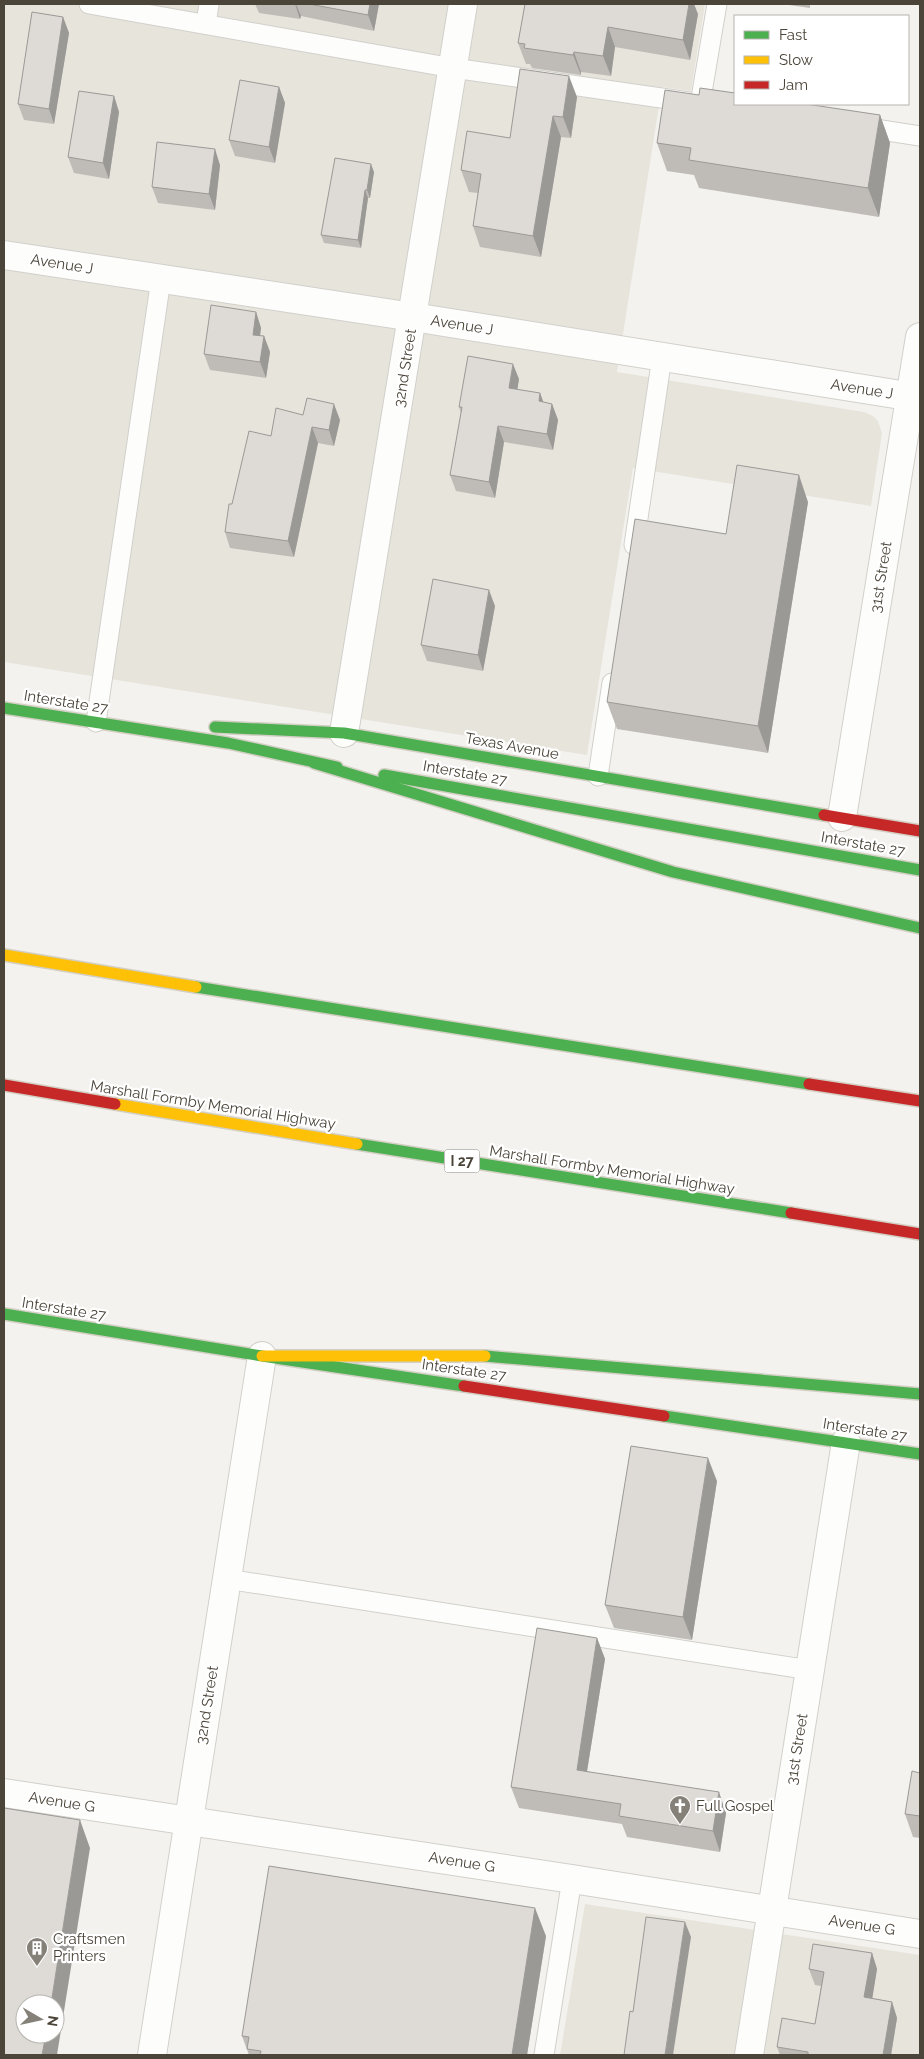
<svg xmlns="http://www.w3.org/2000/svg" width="924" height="2059" viewBox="0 0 924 2059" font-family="Raleway,sans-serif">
<rect width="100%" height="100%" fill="#f4f2ee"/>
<!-- residential -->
<g fill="#e7e4dc">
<path d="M 4,4 L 705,4 L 691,91 L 662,87 L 617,372 L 864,412 L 873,416 L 878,421 L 882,433 L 871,506 L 633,468 L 587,755 L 4,662 Z"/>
<path d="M 585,1904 L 920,1955 L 920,2055 L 560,2055 Z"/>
</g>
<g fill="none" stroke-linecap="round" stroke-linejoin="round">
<!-- lane casing -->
<g stroke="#d2d0cb" stroke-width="21">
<g id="lane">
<path d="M 89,4 L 453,68 L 689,102"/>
<path d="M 206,24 L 209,4"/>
<path d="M 700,104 L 717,4"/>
<path d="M 862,127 L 920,136"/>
<path d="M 634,545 L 662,357"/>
<path d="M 96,722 L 161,279"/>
<path d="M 598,776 L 612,683"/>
<path d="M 227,1579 L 810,1670"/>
<path d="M 544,2055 L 572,1879"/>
</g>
</g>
<!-- street casing -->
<g stroke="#d2d0cb" stroke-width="30">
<g id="street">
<path d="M 4,255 L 413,317 L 920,398"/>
<path d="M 344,733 L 463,4"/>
<path d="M 842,817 L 920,337"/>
<path d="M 4,1793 L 572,1879 L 920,1934"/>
<path d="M 152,2055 L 262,1356"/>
<path d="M 749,2055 L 846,1442"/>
</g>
</g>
<!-- fast casing -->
<g stroke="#d3cfc5" stroke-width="14">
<g id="fast">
<path d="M 4,708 L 228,743 L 337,767"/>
<path d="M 215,727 L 344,733 L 824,815"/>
<path d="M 314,763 L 673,872 L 920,928"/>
<path d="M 384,775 L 920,870"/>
<path d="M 196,987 L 809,1084"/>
<path d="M 357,1144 L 791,1213"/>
<path d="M 4,1314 L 262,1356 L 464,1386"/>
<path d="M 485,1356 L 920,1394"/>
<path d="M 664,1416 L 920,1454"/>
</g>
</g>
<!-- slow casing -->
<g stroke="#d3cfc5" stroke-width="14">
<g id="slow">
<path d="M 4,955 L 196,987"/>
<path d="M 115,1104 L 357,1144"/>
<path d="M 262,1356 L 485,1356"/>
</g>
</g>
<!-- jam casing -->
<g stroke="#d3cfc5" stroke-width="14">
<g id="jam">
<path d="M 824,815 L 920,831"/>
<path d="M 809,1084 L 920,1101"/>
<path d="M 4,1085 L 115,1104"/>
<path d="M 791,1213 L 920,1234"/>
<path d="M 464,1386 L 664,1416"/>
</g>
</g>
<!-- lane -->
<use href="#lane" stroke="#fdfdfc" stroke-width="19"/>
<!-- street -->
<use href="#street" stroke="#fdfdfc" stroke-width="28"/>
<!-- fast -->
<use href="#fast" stroke="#4caf50" stroke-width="11"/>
<!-- slow -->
<use href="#slow" stroke="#ffc107" stroke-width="11"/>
<!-- jam -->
<use href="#jam" stroke="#c62828" stroke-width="11"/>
</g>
<!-- wall -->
<g fill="#bfbcb8">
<path d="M 255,4 L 379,4 L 374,31 L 301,16 L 300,19 L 259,13 Z"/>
<path d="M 525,4 L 698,14 L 690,60 L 615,47 L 611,76 L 581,72 L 581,75 L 532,68 L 530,64 L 526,64 L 518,43 Z"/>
<path d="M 782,4 L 810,4 L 810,8 Z"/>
<path d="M 63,17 L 69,33 L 54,124 L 24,120 L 18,104 Z"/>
<path d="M 279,87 L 285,103 L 275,163 L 235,156 L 229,140 Z"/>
<path d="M 699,95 L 880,115 L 890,143 L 879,217 L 699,188 L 694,175 L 667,171 L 657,143 Z"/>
<path d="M 114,96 L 119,112 L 109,179 L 74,173 L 68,157 Z"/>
<path d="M 577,97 L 571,138 L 561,137 L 541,257 L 480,247 L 473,226 L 478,193 L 469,192 L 461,170 L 510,138 Z"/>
<path d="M 220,165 L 215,210 L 158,203 L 152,187 Z"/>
<path d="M 374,172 L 370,198 L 368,198 L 361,248 L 324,243 L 321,235 Z"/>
<path d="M 256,312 L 261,328 L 260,336 L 264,336 L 270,352 L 266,378 L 210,370 L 204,354 Z"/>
<path d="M 519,379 L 517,390 L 540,393 L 543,402 L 552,404 L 558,420 L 553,450 L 504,442 L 495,498 L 456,491 L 450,475 L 461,413 L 459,407 Z"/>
<path d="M 303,415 L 340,420 L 334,446 L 318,443 L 294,557 L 230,548 L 225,532 L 232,504 L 271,436 Z"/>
<path d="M 808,502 L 768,753 L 617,729 L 607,702 L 726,534 Z"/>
<path d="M 495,606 L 483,671 L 427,661 L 421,645 Z"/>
<path d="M 717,1481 L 692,1640 L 614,1628 L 605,1605 Z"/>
<path d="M 597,1638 L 605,1659 L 587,1771 L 726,1813 L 720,1852 L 627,1837 L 622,1824 L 519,1808 L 511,1787 Z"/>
<path d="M 920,1773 L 920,1838 L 913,1837 L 905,1814 Z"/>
<path d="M 546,1936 L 527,2055 L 249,2055 L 242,2036 Z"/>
<path d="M 872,1953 L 877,1969 L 872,1998 L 892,2002 L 897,2018 L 891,2055 L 780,2055 L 777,2047 L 815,2024 L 821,1986 L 815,1985 L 809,1969 Z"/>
</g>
<!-- shaded-wall -->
<g fill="#9b9996">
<path d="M 295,4 L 296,4 L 301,16 L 300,19 Z"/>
<path d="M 370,4 L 379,4 L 374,31 L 368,15 Z"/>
<path d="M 689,4 L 694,4 L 698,14 L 690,60 L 683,40 Z"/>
<path d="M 63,17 L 69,33 L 54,124 L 49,109 Z"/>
<path d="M 608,27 L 615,47 L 611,76 L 603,56 Z"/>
<path d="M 574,52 L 581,72 L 581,75 L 573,55 Z"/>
<path d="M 569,76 L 577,97 L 571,138 L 563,117 Z"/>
<path d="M 279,87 L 285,103 L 275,163 L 269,147 Z"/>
<path d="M 114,96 L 119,112 L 109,179 L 103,163 Z"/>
<path d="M 880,115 L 890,143 L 879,217 L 868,188 Z"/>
<path d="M 553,116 L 561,137 L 541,257 L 533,236 Z"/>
<path d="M 215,149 L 220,165 L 215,210 L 209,194 Z"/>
<path d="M 371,164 L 374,172 L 370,198 L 367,190 Z"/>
<path d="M 365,190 L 368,198 L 361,248 L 358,240 Z"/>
<path d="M 256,312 L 261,328 L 258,350 L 253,335 Z"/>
<path d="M 264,336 L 270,352 L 266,378 L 260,362 Z"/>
<path d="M 513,364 L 519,379 L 515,404 L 509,388 Z"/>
<path d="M 540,393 L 546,409 L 539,401 Z"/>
<path d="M 334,404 L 340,420 L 334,446 L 329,430 Z"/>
<path d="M 552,404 L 558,420 L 553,450 L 547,434 Z"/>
<path d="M 498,426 L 504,442 L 495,498 L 489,482 Z"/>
<path d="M 312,427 L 318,443 L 294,557 L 288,541 Z"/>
<path d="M 799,475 L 808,502 L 768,753 L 758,726 Z"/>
<path d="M 489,590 L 495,606 L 483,671 L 478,655 Z"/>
<path d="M 708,1458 L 717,1481 L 692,1640 L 683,1617 Z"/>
<path d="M 597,1638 L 605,1659 L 584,1790 L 577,1770 Z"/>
<path d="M 719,1792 L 726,1813 L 720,1852 L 713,1831 Z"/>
<path d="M 80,1820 L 90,1848 L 57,2055 L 42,2055 L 46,2034 L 55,2034 L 55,2004 L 51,2004 Z"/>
<path d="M 535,1908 L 546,1936 L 527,2055 L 512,2055 Z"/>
<path d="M 685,1922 L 691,1937 L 673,2055 L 665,2055 Z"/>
<path d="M 872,1953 L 877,1969 L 870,2013 L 864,1997 Z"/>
<path d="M 892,2002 L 897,2018 L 891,2055 L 883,2055 Z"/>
</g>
<!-- building -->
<g fill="#dedbd6" stroke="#9b9996">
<path d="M 309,4 L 370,4 L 368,15 Z"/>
<path d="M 525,4 L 689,4 L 683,40 L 608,27 L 603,56 L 574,52 L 573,55 L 524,48 L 525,44 L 518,43 Z"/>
<path d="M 32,12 L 63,17 L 49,109 L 18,104 Z"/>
<path d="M 520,69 L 569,76 L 563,117 L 553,116 L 533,236 L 473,226 L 481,174 L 461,170 L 467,131 L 510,138 Z"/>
<path d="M 240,80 L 279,87 L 269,147 L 229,140 Z"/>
<path d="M 700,88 L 735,93 L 735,104 L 806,104 L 880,115 L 868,188 L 689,160 L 691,148 L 657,143 L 665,90 L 699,95 Z"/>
<path d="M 79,91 L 114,96 L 103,163 L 68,157 Z"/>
<path d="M 157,142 L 215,149 L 209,194 L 152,187 Z"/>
<path d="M 335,158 L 371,164 L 367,190 L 365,190 L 358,240 L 321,235 Z"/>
<path d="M 211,305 L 256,312 L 253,335 L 264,336 L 260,362 L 204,354 Z"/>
<path d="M 468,356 L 513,364 L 509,388 L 540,393 L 539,401 L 552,404 L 547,434 L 498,426 L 489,482 L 450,475 L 462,407 L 459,407 Z"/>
<path d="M 307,398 L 334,404 L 329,430 L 312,427 L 288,541 L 225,532 L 229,504 L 232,504 L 249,431 L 271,436 L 276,408 L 303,415 Z"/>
<path d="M 737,465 L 799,475 L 758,726 L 607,702 L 635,519 L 726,534 Z"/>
<path d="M 433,579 L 489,590 L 478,655 L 421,645 Z"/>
<path d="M 631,1446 L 708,1458 L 683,1617 L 605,1605 Z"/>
<path d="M 537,1628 L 597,1638 L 577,1770 L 719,1792 L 713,1831 L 619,1816 L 621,1804 L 511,1787 Z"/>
<path d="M 912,1771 L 920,1773 L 920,1816 L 905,1814 Z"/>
<path d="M 4,1808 L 80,1820 L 51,2004 L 25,2004 L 25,2034 L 46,2034 L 42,2055 L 4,2055 Z"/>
<path d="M 269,1866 L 535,1908 L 512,2055 L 260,2055 L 261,2051 L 247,2049 L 249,2037 L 242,2036 Z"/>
<path d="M 646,1917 L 685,1922 L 665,2055 L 624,2055 L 630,2011 L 633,2012 Z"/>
<path d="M 813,1944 L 872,1953 L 864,1997 L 892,2002 L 883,2055 L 808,2055 L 808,2052 L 777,2047 L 782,2018 L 815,2024 L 824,1972 L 809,1969 Z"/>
</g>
<!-- icons -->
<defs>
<g id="church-pin" transform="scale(1.125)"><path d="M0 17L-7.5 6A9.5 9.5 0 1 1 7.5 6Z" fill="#868178" stroke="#fff"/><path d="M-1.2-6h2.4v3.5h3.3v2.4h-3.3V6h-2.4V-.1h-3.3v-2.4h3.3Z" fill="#fff"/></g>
<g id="building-pin" transform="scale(1.125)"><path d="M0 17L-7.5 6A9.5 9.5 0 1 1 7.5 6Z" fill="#868178" stroke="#fff"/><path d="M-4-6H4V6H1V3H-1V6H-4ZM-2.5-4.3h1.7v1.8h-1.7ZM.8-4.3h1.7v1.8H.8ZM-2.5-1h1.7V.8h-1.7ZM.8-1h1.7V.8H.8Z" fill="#fff"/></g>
</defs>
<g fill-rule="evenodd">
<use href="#church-pin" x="680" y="1806"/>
<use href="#building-pin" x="37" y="1948"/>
</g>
<g text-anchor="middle" stroke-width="4.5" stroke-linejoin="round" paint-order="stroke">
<!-- shield labels -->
<rect fill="#fff" stroke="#817c74" stroke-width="1" x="444.5" y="1149.5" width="35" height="23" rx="4"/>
<g font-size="14" font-weight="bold" fill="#4b4439">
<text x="462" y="1166">I 27</text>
</g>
<!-- street labels -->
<g font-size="15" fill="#4b4439" stroke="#fff">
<text transform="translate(62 264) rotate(9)" y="5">Avenue J</text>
<text transform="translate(462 325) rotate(9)" y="5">Avenue J</text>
<text transform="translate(405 368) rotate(-81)" y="5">32nd Street</text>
<text transform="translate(862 389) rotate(9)" y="5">Avenue J</text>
<text transform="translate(881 577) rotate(-81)" y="5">31st Street</text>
<text transform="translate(66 702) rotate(9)" y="5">Interstate 27</text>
<text transform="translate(512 746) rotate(10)" y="5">Texas Avenue</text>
<text transform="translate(465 773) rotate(10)" y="5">Interstate 27</text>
<text transform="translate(863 844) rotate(10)" y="5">Interstate 27</text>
<text transform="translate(213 1105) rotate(9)" y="5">Marshall Formby Memorial Highway</text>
<text transform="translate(612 1170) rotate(9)" y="5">Marshall Formby Memorial Highway</text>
<text transform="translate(64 1309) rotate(9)" y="5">Interstate 27</text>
<text transform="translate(464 1370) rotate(8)" y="5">Interstate 27</text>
<text transform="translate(865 1430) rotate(9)" y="5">Interstate 27</text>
<text transform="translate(207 1705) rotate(-81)" y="5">32nd Street</text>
<text transform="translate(797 1749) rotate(-81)" y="5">31st Street</text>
<text transform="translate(62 1802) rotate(9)" y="5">Avenue G</text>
<text transform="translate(462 1862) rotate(9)" y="5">Avenue G</text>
<text transform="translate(862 1925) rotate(9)" y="5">Avenue G</text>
</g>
<!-- poi labels -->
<g font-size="15" fill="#4b4439" stroke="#fff" text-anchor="start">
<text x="696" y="1811">Full Gospel</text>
<text x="53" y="1944">Craftsmen<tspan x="53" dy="17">Printers</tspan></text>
</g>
</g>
<!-- border -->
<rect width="924" height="2059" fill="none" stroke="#4b4439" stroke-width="10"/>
<!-- legend -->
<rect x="734" y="15" width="175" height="90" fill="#ffffff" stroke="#b7b4b0"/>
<rect x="744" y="31" width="25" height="8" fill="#4caf50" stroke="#b7b4b0"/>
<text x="779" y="40" font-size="15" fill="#4b4439">Fast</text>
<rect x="744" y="56" width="25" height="8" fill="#ffc107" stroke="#b7b4b0"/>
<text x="779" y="65" font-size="15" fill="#4b4439">Slow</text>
<rect x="744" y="81" width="25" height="8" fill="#c62828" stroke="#b7b4b0"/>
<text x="779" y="90" font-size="15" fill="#4b4439">Jam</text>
<!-- north arrow -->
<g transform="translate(40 2019) rotate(99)"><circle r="24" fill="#ffffff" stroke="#b7b4b0"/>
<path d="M0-4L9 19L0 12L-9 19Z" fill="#868178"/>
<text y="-8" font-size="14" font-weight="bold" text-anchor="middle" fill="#4b4439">N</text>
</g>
</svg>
